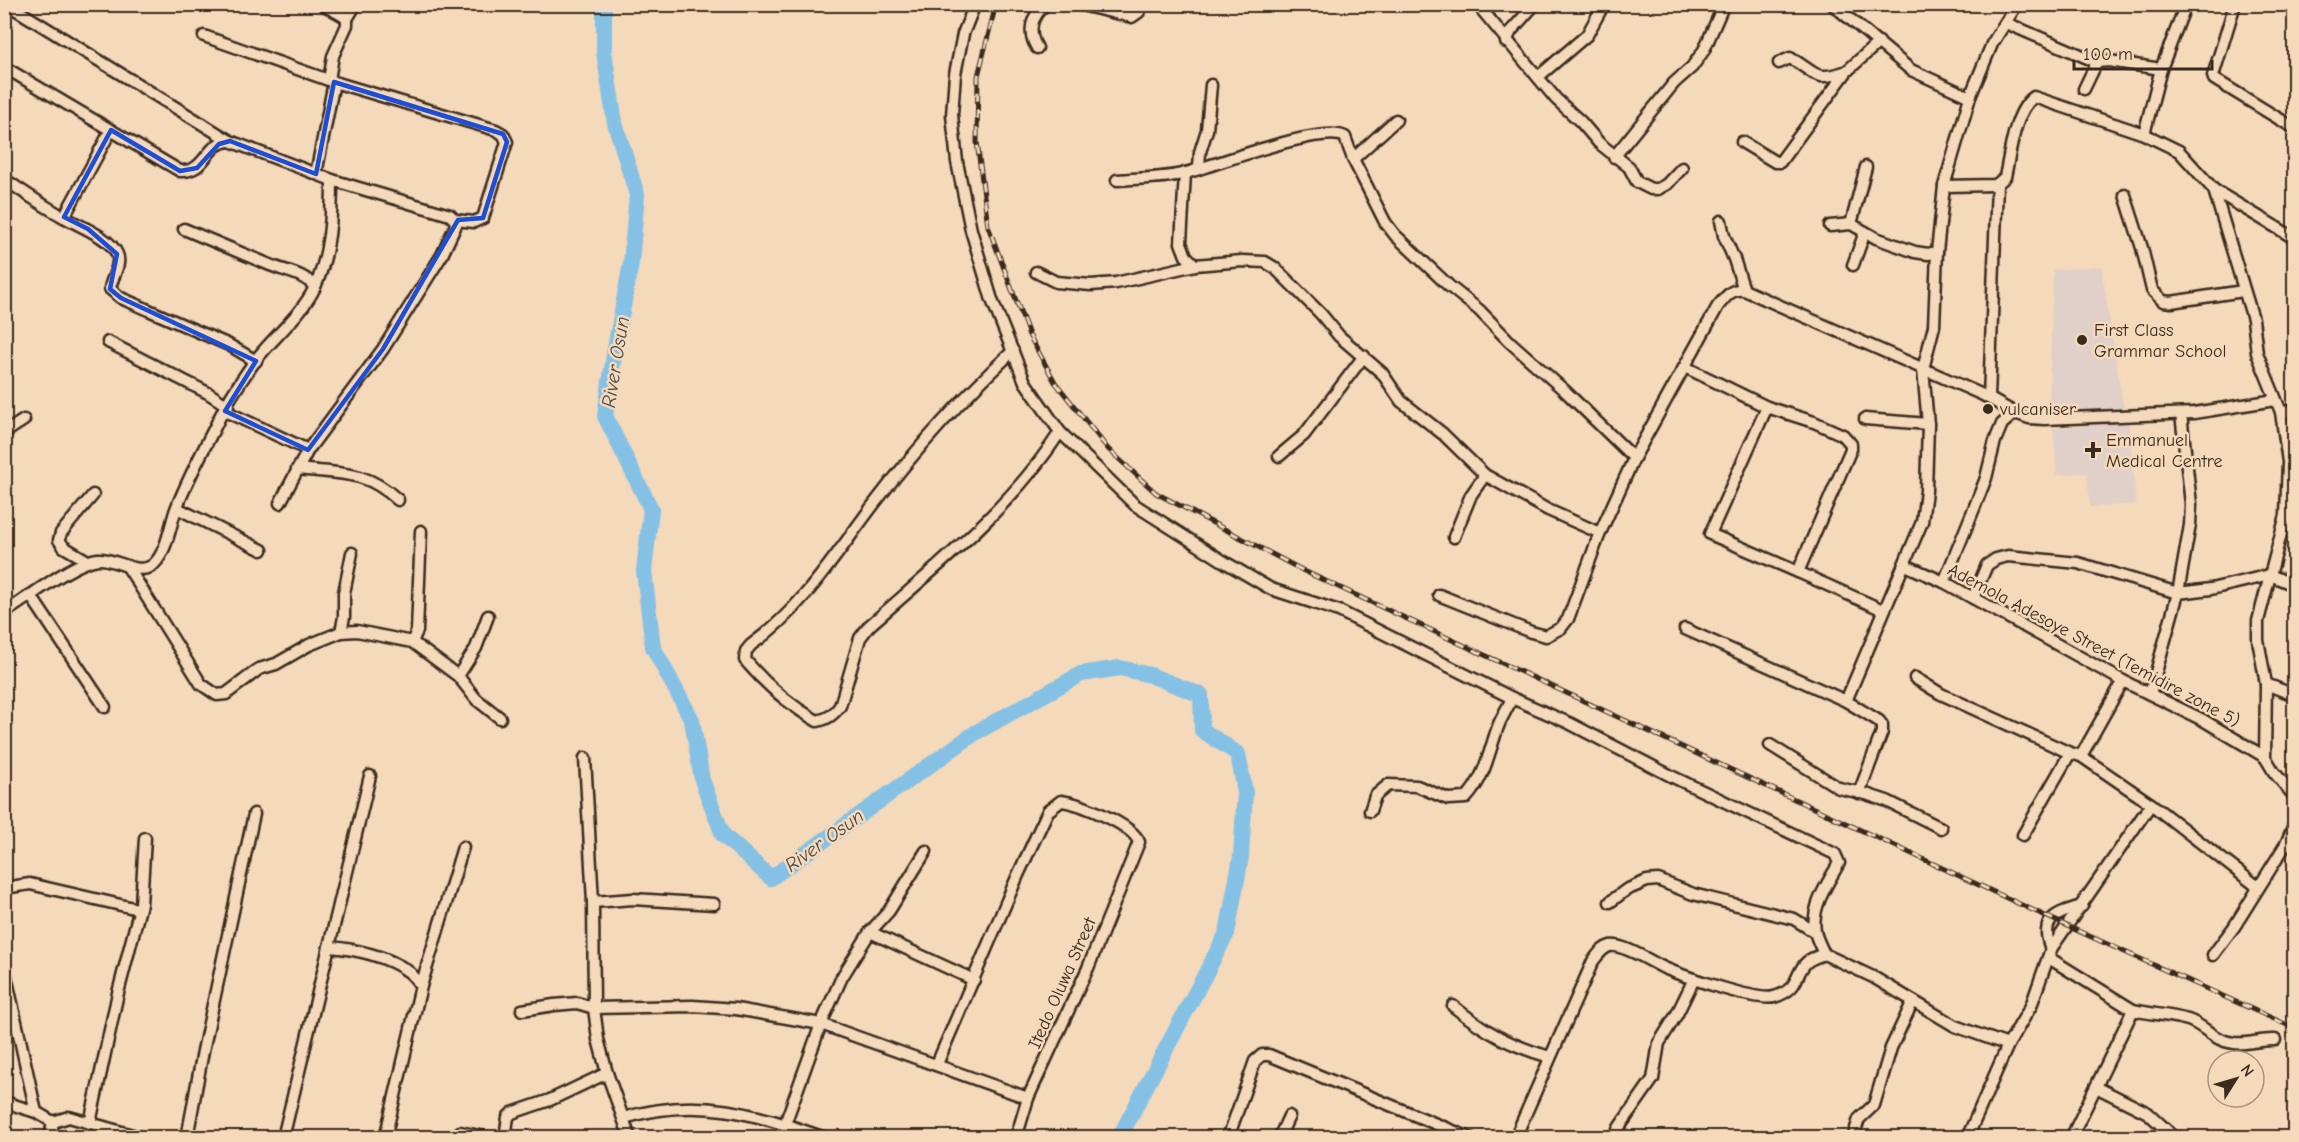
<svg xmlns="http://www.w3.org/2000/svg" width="2299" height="1142" viewBox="0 0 2299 1142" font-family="'Comic Neue',sans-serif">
<rect width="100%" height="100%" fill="#f4d9bb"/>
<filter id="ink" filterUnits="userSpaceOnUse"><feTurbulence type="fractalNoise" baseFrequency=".0167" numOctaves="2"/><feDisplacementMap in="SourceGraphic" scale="12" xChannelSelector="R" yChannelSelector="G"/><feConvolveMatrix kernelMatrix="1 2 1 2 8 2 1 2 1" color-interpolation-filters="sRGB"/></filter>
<g filter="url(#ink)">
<!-- built -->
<g fill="#e1cfc9">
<path d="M 2101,266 L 2124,411 L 2049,410 L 2053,270 Z"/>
<path d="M 2129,422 L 2136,504 L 2090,507 L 2087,473 L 2057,475 L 2053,428 Z"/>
</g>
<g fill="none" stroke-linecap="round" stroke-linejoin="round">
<!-- river -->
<path stroke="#85c1e5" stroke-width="16" d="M 604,4 L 604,52 L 615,123 L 637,195 L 631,263 L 615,349 L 605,416 L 651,509 L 644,571 L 653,647 L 692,720 L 702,780 L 723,835 L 771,878 L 975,733 L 1081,674 L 1120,668 L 1150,675 L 1201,695 L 1202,730 L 1238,754 L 1245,792 L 1241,857 L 1227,933 L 1119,1138"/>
<!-- minor casing -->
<g stroke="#3b2a1e" stroke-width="15">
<g id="minor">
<path d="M 7,4 L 230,141 L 332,180 L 450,215 L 455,220 L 456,225 L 442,255 L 383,349 L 308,450 L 280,503"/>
<path d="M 322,4 L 342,15 L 347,19 L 347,25 L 333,56 L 329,80"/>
<path d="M 975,4 L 963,34 L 955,74 L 952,115 L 957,162 L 971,230 L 992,300 L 1025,382 L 1060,432 L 1135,505 L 1223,561 L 1271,589 L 1339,611 L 1512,698 L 1569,723 L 1673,777 L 1835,854 L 1839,863 C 1828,883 1811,906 1815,931 C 1816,938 1821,947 1824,954 L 1873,977 L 1955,1026 L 2008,1045"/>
<path d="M 1077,4 L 1132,17 L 1139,12 L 1141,4"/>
<path d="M 1477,4 L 1556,99 L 1581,122 L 1599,143 L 1629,167 L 1637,182 L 1651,189 L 1658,189 L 1667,184 L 1682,168"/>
<path d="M 1832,4 L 1911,70 L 1970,97"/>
<path d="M 2235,4 L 2213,76 L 2214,79 L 2294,128"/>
<path d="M 347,19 L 356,4"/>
<path d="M 2006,23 L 2097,62"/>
<path d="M 204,36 L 334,82 L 496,130 L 503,134 L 507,142 L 483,218 L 474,222 L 455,220"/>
<path d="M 1506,42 L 1511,31 L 1535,4"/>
<path d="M 1037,48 C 1027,32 1031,16 1046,4"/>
<path d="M 1779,63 L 1790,58 C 1817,72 1812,83 1847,71"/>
<path d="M 4,67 L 180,171 C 207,173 205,142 230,141"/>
<path d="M 1538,77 L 1587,35 L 1604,4"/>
<path d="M 2084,89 L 2097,62 L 2109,61 L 2161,69"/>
<path d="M 2144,134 L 2161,69 L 2186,4"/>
<path d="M 1742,142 L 1775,162 L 1780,162 L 1847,71 L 1879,42"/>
<path d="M 1614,157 L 1674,83 L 1692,67 L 1704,50 L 1724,4"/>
<path d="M 1353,159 L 1396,120"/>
<path d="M 1199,168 L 1200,152 L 1207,130 L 1211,85"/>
<path d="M 1185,173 L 1181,243 L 1186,256 L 1195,265"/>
<path d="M 316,174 L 334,82"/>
<path d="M 4,179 C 24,192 43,206 64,217 C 79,226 110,237 117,254 C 122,265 111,278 110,289 L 121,298 L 229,345 L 256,361"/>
<path d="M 1117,180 C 1139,178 1164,179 1186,173 C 1216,165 1322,124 1345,137 L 1353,159 L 1385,222 L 1395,235 L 1449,286 L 1479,310 L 1510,342 L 1564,390 L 1634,458"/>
<path d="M 1944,186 L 1996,185 L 2005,177 C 2010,155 2014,111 2034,97 L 2144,134 L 2179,151 L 2214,190 L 2253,319 L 2257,353 L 2281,412 L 2288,462 L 2286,515 L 2258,621 L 2258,640 L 2266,684 L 2265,757 L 2274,772 L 2294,796"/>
<path d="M 2214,190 L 2294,238"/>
<path d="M 2125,195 L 2142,248 L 2152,290 L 2163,301 L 2171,302 L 2243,291"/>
<path d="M 64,217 L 111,130"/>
<path d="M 1721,221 L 1724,236 L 1734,259 L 1744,290"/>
<path d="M 1851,224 L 1866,167"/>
<path d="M 1830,226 L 1851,224 L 1876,238 L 1915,252 L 1928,254 L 1937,252"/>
<path d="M 184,229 C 213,241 241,253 270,265 C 287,272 303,273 315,287"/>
<path d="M 1853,265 L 1865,232"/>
<path d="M 1036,272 L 1056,282 L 1091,285 L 1116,283 L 1195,265 L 1242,261 L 1265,262 L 1275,268 L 1321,314 L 1339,336 L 1382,373 L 1401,401 L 1443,434 L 1485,475 L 1548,510 L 1600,533"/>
<path d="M 108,342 L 208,393 L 228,406"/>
<path d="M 1013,351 C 962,398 916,449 874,504 C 836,554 803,608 751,645 L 746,651 L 745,660 C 766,685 788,704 817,721 C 828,719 833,715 840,706 L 860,638 L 869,626 C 936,567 1011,508 1060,432"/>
<path d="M 1685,367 L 1767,407 L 1814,422 L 1843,435 L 1851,444 L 1851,449 L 1798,572 L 1883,610"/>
<path d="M 1989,398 L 1997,184"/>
<path d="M 1767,407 L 1710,534 L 1798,572"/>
<path d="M 225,411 L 308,450"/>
<path d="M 2281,412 L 2294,411"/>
<path d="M 1865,419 L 1928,424"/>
<path d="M 4,433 L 24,420"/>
<path d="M 1279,456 L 1304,435 L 1364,356"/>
<path d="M 297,469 C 339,474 365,469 398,500"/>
<path d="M 177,508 L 262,550"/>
<path d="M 1454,537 L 1471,495 L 1485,475"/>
<path d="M 86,560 L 64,547 L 59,540 L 61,533 L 93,495"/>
<path d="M 1905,565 L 1944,582 L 2123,681 L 2203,720 L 2265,757"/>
<path d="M 128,567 L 201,684 L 217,695 L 226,694 L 259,669 L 276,664 L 309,645 L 341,632 L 357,631 L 412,642 L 458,676 L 476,699 L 500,718"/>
<path d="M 1944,582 L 1975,506 L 1986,478 L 1995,441 L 2002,424 L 2015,413"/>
<path d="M 1439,595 L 1531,632 L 1546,636 L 1561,628 L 1568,619 L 1600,533 L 1634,458 L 1718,306 C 1726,297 1731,288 1744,290 L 1983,395 L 2015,413 L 2029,418 L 2044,419 L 2194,413 L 2275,400"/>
<path d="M 31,596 L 105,707"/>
<path d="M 1973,598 L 1987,565 L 1996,559 L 2008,556 L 2078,563 L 2178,593 L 2211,589 L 2270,575 L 2294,585"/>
<path d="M 4,613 C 27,599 73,562 98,559 C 115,557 139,578 154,564 C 167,551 170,526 176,509 C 187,481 201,454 215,427 C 224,407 242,379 255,361 C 274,336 301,316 315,287 C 330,254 332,215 332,180"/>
<path d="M 1685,629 L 1846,701 L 1879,721 L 1882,725 L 1882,732 L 1859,793"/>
<path d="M 341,632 L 344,617 L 344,593 L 352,553"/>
<path d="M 412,642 L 417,631 L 421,531"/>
<path d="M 458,676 L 476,648 L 488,616"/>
<path d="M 1915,678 L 1941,694 L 2070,753 L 2081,756 L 2151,804 L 2258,887"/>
<path d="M 2266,684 L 2294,695"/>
<path d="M 2150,694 L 2178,593 L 2190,525 L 2191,504 L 2181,414"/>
<path d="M 1846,701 L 1922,522 L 1926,491 L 1928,424 L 1923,369 L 1934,326 L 1937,252 L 1944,186 L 1970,97 L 1992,44 L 2017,4"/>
<path d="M 1770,745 L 1839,788 L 1866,794 L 1887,801 L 1941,828"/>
<path d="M 2081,756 L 2123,681"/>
<path d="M 585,758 L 593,902 L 594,1008 L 598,1039 L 607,1073 L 630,1138"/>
<path d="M 1370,811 L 1375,796 L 1388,785 L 1417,786 L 1448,799 L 1466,798 C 1486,777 1489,750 1499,724 C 1503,715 1508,707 1512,698"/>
<path d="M 2023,835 L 2070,753"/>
<path d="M 4,888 L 30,884 L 138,909"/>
<path d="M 593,902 L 633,899 L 714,904"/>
<path d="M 1610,902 L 1626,890 L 1647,881 L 1658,880 L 1693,894 L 1794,919 L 1815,932"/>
<path d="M 870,932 L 974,980"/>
<path d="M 329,947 C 355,949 388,956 409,972 C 414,976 418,982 421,986"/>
<path d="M 2051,949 C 2038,918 2058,913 2082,906"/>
<path d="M 2213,955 L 2234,927 L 2286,844 L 2294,825"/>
<path d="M 2049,958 L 2133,1010 L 2071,1138"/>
<path d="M 4,967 L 36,1112"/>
<path d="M 1453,1006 C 1487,1033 1509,1045 1550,1057"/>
<path d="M 522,1010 L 554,1005 L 577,1003 L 594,1008 L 693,1006 L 736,1009 L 821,1024 L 1028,1098"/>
<path d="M 2133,1010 C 2151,1014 2170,1015 2188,1020 C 2206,1026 2213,1041 2234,1043 C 2248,1045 2261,1039 2275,1040"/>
<path d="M 937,1064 L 1018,875 L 1048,811 L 1061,801 C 1079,803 1132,824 1139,842 L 1088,968 L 1028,1098 L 1016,1138"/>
<path d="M 2096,1087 L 2148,1113 L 2174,1137"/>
<path d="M 4,1102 L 36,1112 L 53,1122"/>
<path d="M 624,1118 C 697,1095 756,1114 825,1138"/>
<path d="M 53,1122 L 69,1117 L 143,1138"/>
<path d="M 90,1123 L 118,993 L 141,904 L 145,838"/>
<path d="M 785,1124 L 821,1024 L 842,977 L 870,932 L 889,911 L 926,851"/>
<path d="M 1618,1129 L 1653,1079 L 1659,1043 L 1677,1014 L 1694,979"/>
<path d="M 50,1138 L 53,1122"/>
<path d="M 187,1138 L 203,1051 L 254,814"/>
<path d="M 283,1138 L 370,776"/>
<path d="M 385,1138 L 421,986 L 463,847"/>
<path d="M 454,1138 L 460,1132 L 489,1138"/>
<path d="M 505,1138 L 508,1117 L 512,1113 L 550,1100 L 607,1073"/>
<path d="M 1230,1138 L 1229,1135 L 1255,1061 L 1262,1055 L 1269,1055 L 1470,1138"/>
<path d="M 1279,1138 L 1289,1116"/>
<path d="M 1515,1138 L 1593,961 C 1598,955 1602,948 1610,946 C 1624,944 1651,962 1664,968 C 1683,976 1758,1002 1774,997 C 1801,989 1794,973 1807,962 C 1811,958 1819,956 1824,954"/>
<path d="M 1853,1138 L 1859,1119 L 1874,1105 L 1891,1048 L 1913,1001"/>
<path d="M 1967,1138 L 2008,1045 L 2031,1006 L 2051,949 L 2151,804"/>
</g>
</g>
<!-- minor -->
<use href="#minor" stroke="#f4d9bb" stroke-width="10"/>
<!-- rail casing -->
<g stroke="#3b2a1e" stroke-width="5">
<path id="rail" d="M 996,4 L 978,76 L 977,142 L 988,226 L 1029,335 L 1055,382 L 1108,449 L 1156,493 L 1304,571 L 2067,926 L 2294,1028"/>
</g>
<!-- rail -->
<use href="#rail" stroke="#f4d9bb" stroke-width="3" stroke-dasharray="9" stroke-linecap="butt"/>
</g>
</g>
<!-- marked area -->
<path fill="none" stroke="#1d4ed8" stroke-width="4.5" stroke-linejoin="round" d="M 334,82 L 503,134 L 507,142 L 483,218 L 458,220 L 383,349 L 308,450 L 225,411 L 256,361 L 121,298 L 110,289 L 117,254 L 88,229 L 64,217 L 111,130 L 180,171 L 197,168 L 219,144 L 230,141 L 316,174 Z"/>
<!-- markers -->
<g fill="#3b2a1e" stroke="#f4d9bb" stroke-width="2">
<circle cx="2082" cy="340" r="6"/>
<circle cx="1988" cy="409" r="6"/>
<path d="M2090 441h6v6h6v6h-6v6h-6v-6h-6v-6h6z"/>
</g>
<g text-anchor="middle" stroke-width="5" stroke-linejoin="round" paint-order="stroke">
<!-- poi labels -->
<g font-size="18" fill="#3b2a1e" stroke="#f4d9bb" text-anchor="start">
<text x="2094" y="336">First Class<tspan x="2094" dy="21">Grammar School</tspan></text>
<text x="2000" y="415">vulcaniser</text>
<text x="2106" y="446">Emmanuel<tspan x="2106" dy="21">Medical Centre</tspan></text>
</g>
<!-- street labels -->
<g font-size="18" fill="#3b2a1e" stroke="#f4d9bb">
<text transform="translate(2094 645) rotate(28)" y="6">Ademola Adesoye Street (Temidire zone 5)</text>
<text transform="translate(1062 983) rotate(-66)" y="6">Itedo Oluwa Street</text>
</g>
<!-- water labels -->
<g font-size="20" font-style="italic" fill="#4a4846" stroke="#f4d9bb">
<text transform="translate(615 362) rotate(-81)" y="7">River Osun</text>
<text transform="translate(824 840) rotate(-36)" y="7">River Osun</text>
</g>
</g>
<!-- margin -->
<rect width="2299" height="1142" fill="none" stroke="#f4d9bb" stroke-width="24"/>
<rect x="12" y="12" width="2275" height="1118" fill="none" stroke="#3b2a1e" stroke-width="2" filter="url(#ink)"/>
<!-- north arrow -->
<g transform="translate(2236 1079) rotate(53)"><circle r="28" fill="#f4d9bb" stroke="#aa937c" stroke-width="1.5"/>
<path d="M0-4.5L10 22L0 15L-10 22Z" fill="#3b2a1e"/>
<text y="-9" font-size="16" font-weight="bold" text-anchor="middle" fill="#3b2a1e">N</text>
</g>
<!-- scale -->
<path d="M2074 60v9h138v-9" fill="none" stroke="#3b2a1e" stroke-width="3"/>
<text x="2083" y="60" font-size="18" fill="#3b2a1e" stroke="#f4d9bb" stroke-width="4.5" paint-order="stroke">100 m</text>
</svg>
